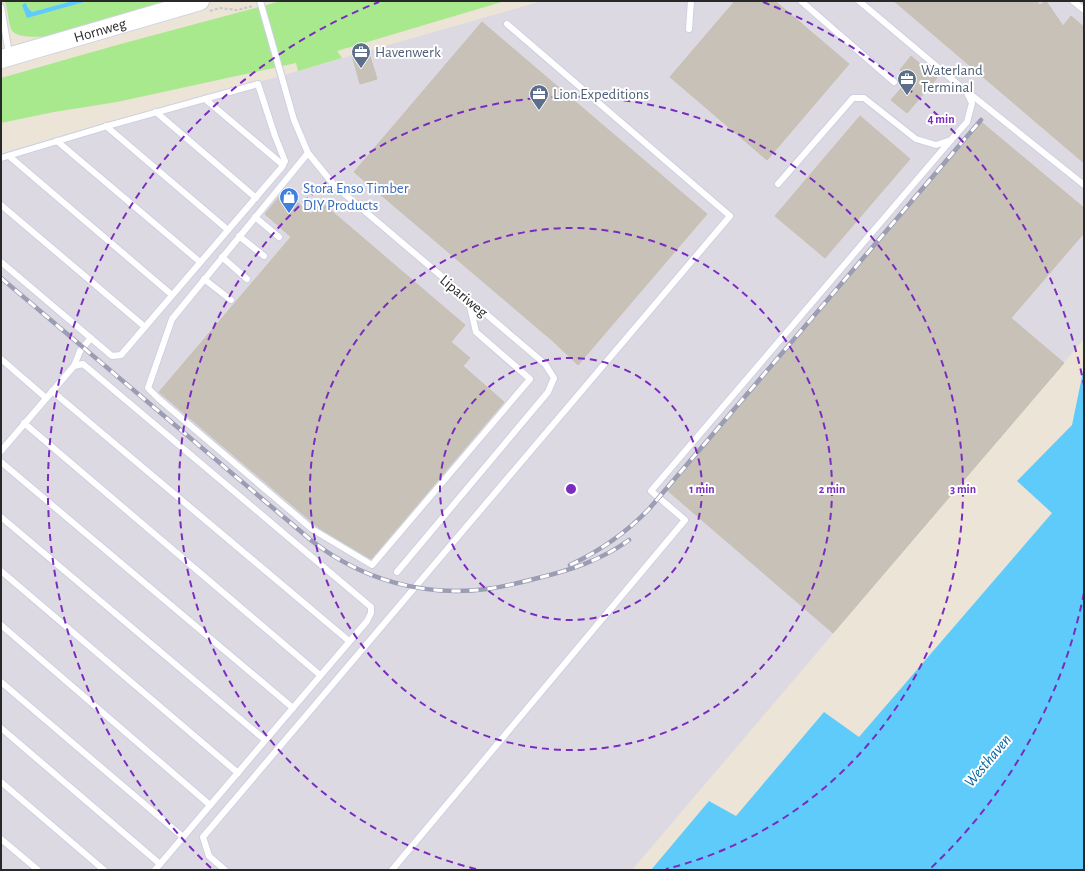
<svg xmlns="http://www.w3.org/2000/svg" width="1085" height="871" viewBox="0 0 1085 871" font-family="'Alegreya Sans',sans-serif">
<rect width="100%" height="100%" fill="#ece4d7"/>
<!-- industrial -->
<path fill="#dcd9e3" d="M 542,1 L 1084,1 L 1084,339 L 632,870 L 1,870 L 1,156 Z"/>
<!-- green -->
<g fill="#a9e98e">
<path d="M 5,1 L 72,1 L 32,12 L 28,8 L 27,3 L 27,17 L 88,1 L 165,1 L 50,36 C 41,37 15,39 11,29 C 8,21 8,10 5,1 Z"/>
<path d="M 281,1 L 505,1 L 337,51 L 342,58 L 298,71 L 296,63 L 117,102 L 54,112 L 1,123 L 1,78 L 117,45 Z"/>
</g>
<!-- water -->
<g fill="#5fcbfa">
<path d="M 72,1 L 88,1 L 27,18 L 22,5 L 26,3 L 28,8 L 32,12 Z"/>
<path d="M 1084,367 L 1084,870 L 651,870 L 709,801 L 736,816 L 824,712 L 859,737 L 1052,513 L 1017,481 L 1072,425 Z"/>
</g>
<!-- building -->
<g fill="#c7c1b8" stroke="#c7c0b1">
<path d="M 735,1 L 775,1 L 849,64 L 767,160 L 670,77 Z"/>
<path d="M 894,1 L 1036,1 L 1040,5 L 1046,1 L 1063,26 L 1071,16 L 1084,27 L 1084,163 Z"/>
<path d="M 482,22 L 707,214 L 578,365 L 554,342 L 354,172 Z"/>
<path d="M 368,50 L 377,79 L 360,84 L 352,55 Z"/>
<path d="M 911,56 L 937,78 L 907,113 L 891,100 L 910,78 L 900,70 Z"/>
<path d="M 860,116 L 910,159 L 825,258 L 775,216 Z"/>
<path d="M 980,121 L 1084,208 L 1084,233 L 1011,318 L 1064,363 L 833,633 L 667,490 Z"/>
<path d="M 284,191 L 311,214 L 321,202 L 465,325 L 451,342 L 470,358 L 463,366 L 504,402 L 371,559 L 319,528 L 159,392 L 291,237 L 265,214 Z"/>
</g>
<g fill="none" stroke-linecap="round" stroke-linejoin="round">
<!-- lane casing -->
<g stroke="#cdd0e3" stroke-width="8">
<g id="lane">
<path d="M 260,1 L 294,120 L 308,153 L 334,185 L 545,364 L 554,378 L 548,392 L 397,572"/>
<path d="M 801,1 L 894,82"/>
<path d="M 1073,1 L 1084,10"/>
<path d="M 1,7 L 9,54"/>
<path d="M 689,29 L 691,1"/>
<path d="M 969,93 L 1084,185"/>
<path d="M 205,99 L 283,165"/>
<path d="M 156,112 L 256,198"/>
<path d="M 106,126 L 228,230"/>
<path d="M 57,141 L 200,262"/>
<path d="M 308,153 L 172,319 L 148,388 L 159,399 L 312,529 L 372,565 L 530,379 L 476,332 L 468,298"/>
<path d="M 9,156 L 172,295"/>
<path d="M 1,158 L 111,125 L 258,84 L 275,136 L 285,161 L 282,167 L 121,355 L 112,356 L 1,262"/>
<path d="M 778,184 L 853,98 L 864,98 L 916,139 L 936,145 L 951,140 L 967,122 L 972,103 L 966,91 L 859,1"/>
<path d="M 1,205 L 145,327"/>
<path d="M 255,217 L 279,237"/>
<path d="M 239,236 L 264,256"/>
<path d="M 222,257 L 247,279"/>
<path d="M 204,279 L 231,300"/>
<path d="M 1,359 L 46,398"/>
<path d="M 74,366 L 83,364 L 371,607 L 371,613 L 367,621 L 155,870"/>
<path d="M 52,391 L 349,641"/>
<path d="M 24,423 L 320,675"/>
<path d="M 1,451 L 74,366 L 80,351 L 91,338"/>
<path d="M 1,462 L 293,708"/>
<path d="M 1,517 L 265,740"/>
<path d="M 1,571 L 238,773"/>
<path d="M 1,625 L 210,805"/>
<path d="M 1,682 L 183,837"/>
<path d="M 1,728 L 160,864"/>
<path d="M 1,782 L 104,870"/>
<path d="M 1,839 L 38,870"/>
<path d="M 225,870 L 209,856 L 203,837 L 730,216 L 507,24"/>
<path d="M 392,870 L 685,520 L 651,491 L 951,140"/>
</g>
</g>
<!-- secondary casing -->
<g stroke="#cdd0e3" stroke-width="20">
<g id="secondary">
<path id="s1" d="M 1,59 L 200,1"/>
</g>
</g>
<!-- path -->
<path stroke="#c7c7c7" stroke-width="2" stroke-dasharray="3 2" stroke-linecap="butt" d="M 210,11 L 220,8 L 237,10 L 253,6"/>
<!-- lane -->
<use href="#lane" stroke="#fff" stroke-width="6"/>
<!-- secondary -->
<use href="#secondary" stroke="#fff" stroke-width="18"/>
<!-- rail casing -->
<g stroke="#9a9db4" stroke-width="4.5">
<g id="rail">
<path d="M 1,278 L 312,541 C 362,580 424,597 487,589 C 503,587 518,583 534,579 C 568,571 600,561 629,540"/>
<path d="M 570,565 C 600,551 626,533 649,509 L 981,120"/>
</g>
</g>
<!-- rail -->
<use href="#rail" stroke="#fff" stroke-width="3" stroke-dasharray="9" stroke-linecap="butt"/>
</g>
<!-- distance rings -->
<g fill="none" stroke="#7b2cbf" stroke-width="2" stroke-dasharray="7 5">
<circle cx="571" cy="489" r="131"/>
<circle cx="571" cy="489" r="261"/>
<path d="M476 869A392 392 0 1 1 666 869"/>
<path d="M1084 593A523 523 0 0 1 931 868M211 868A523 523 0 0 1 379 2M763 2A523 523 0 0 1 1084 385"/>
</g>
<!-- icons -->
<defs>
<g id="office-pin" transform="scale(1)"><path d="M0 17L-7.5 6A9.5 9.5 0 1 1 7.5 6Z" fill="#5c6f8a" stroke="#fff"/><path d="M-6-3h4V-5.5h4V-3h4V5H-6ZM-1-4.5V-3h2v-1.5ZM-6 0V1H6V0Z" fill="#fff"/></g>
<g id="shop-pin" transform="scale(1)"><path d="M0 17L-7.5 6A9.5 9.5 0 1 1 7.5 6Z" fill="#3f7fe0" stroke="#fff"/><path d="M-5-2.5h2.3a2.7 3.5 0 0 1 5.4 0H5L5.5 6h-11ZM-1.5-2.5h3a1.5 2.3 0 0 0-3 0Z" fill="#fff"/></g>
</defs>
<g fill-rule="evenodd">
<use href="#office-pin" x="361" y="52"/>
<use href="#office-pin" x="907" y="79"/>
<use href="#office-pin" x="539" y="94"/>
<use href="#shop-pin" x="289" y="197"/>
</g>
<g text-anchor="middle" stroke-width="4" stroke-linejoin="round" paint-order="stroke">
<!-- street labels -->
<g font-size="15" fill="#282828" stroke="#fff">
<text dy="5" stroke="none"><textPath href="#s1" startOffset="103">Hornweg</textPath></text>
<text transform="translate(464 296) rotate(40)" y="5">Lipariweg</text>
</g>
<!-- service labels -->
<g font-size="15" fill="#4e5e75" stroke="#fff" text-anchor="start">
<text x="375" y="57">Havenwerk</text>
<text x="921" y="75">Waterland<tspan x="921" dy="17">Terminal</tspan></text>
<text x="553" y="99">Lion Expeditions</text>
</g>
<!-- shop labels -->
<g font-size="15" fill="#366cbe" stroke="#fff" text-anchor="start">
<text x="303" y="193">Stora Enso Timber<tspan x="303" dy="17">DIY Products</tspan></text>
</g>
<!-- water labels -->
<g font-size="16" font-style="italic" fill="#0065a3" stroke="#fff">
<text transform="translate(987 760) rotate(-50)" y="6">Westhaven</text>
</g>
</g>
<circle cx="571" cy="489" r="6" fill="#7b2cbf" stroke="#fff" stroke-width="2"/>
<g font-size="12" text-anchor="middle" font-weight="bold" fill="#7b2cbf" stroke="#fff" stroke-width="4" stroke-linejoin="round" paint-order="stroke">
<text x="941" y="123">4 min</text>
<text x="702" y="493">1 min</text>
<text x="832" y="493">2 min</text>
<text x="963" y="493">3 min</text>
</g>
<!-- border -->
<rect width="1085" height="871" fill="none" stroke="#282828" stroke-width="4"/>
</svg>
